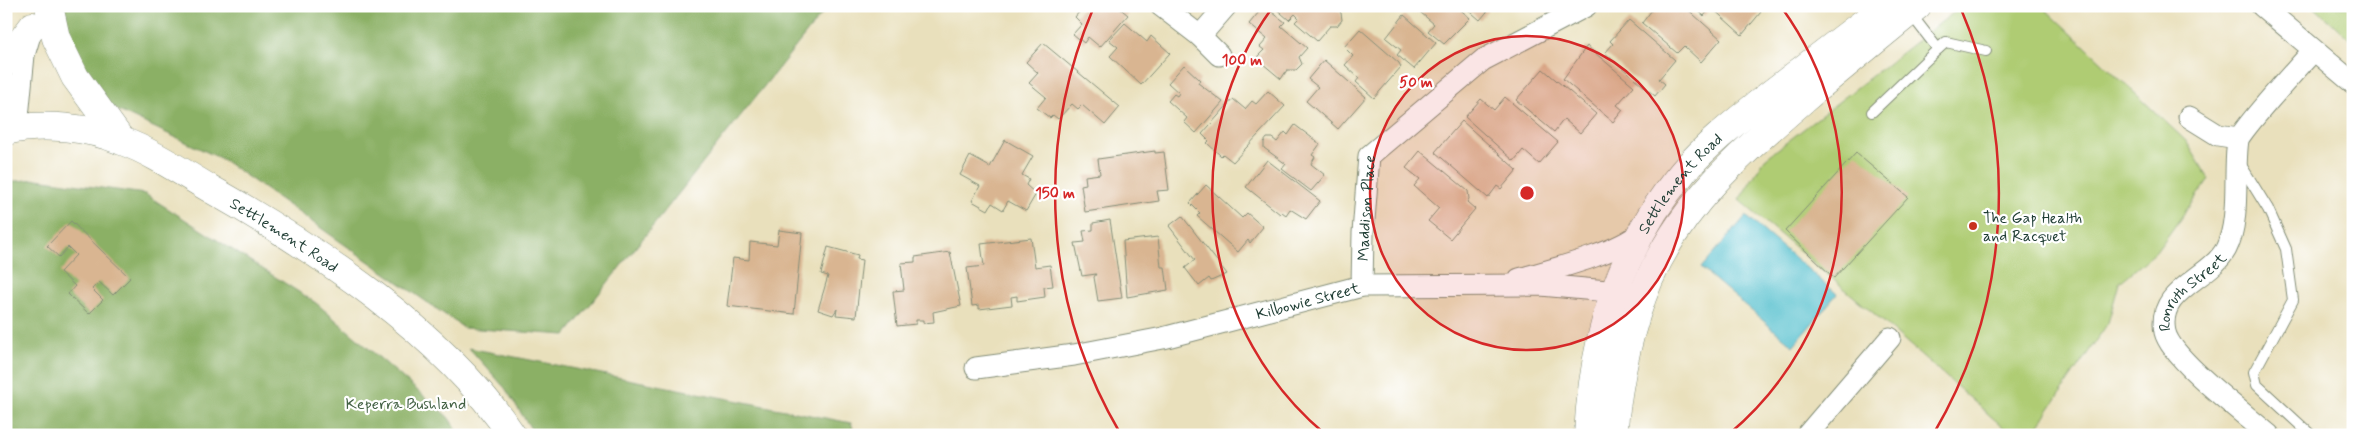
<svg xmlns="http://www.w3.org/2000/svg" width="2359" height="441" viewBox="0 0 2359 441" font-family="Mynerve,sans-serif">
<rect width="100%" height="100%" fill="#fff"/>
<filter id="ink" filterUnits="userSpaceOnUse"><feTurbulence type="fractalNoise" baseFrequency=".02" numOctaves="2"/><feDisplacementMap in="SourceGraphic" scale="10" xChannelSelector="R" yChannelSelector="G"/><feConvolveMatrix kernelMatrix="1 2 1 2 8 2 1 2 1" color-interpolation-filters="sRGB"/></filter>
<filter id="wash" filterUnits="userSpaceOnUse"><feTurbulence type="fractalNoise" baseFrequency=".0096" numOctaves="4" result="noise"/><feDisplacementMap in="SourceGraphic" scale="20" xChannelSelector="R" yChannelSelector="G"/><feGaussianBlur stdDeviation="1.12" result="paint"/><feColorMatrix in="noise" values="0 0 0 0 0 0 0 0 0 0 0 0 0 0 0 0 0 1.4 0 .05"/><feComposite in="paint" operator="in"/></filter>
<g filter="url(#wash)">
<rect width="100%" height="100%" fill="#e9e0bc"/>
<!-- green -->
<g fill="#afcc73" stroke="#678454">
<path d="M 1962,6 L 2042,6 L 2186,141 L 2209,179 L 2156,252 L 2119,283 L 2108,323 L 2032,435 L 2012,435 L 1878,317 L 1739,200 L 1765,159 Z"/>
<path d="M 2313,6 L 2353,6 L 2353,42 Z"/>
</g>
<!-- forest -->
<g fill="#8bb065" stroke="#55764c">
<path d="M 42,6 L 828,6 L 566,335 L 464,328 L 222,159 L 104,104 Z"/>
<path d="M 37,179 L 145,194 L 316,303 L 448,417 L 460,435 L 6,435 L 6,182 Z"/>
<path d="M 469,348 L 851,423 L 856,435 L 535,435 L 505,388 Z"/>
</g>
<!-- water -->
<path fill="#54c0ce" stroke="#3a7e81" d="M 1746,216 L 1837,294 L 1793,346 L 1701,268 Z"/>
<g id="blocks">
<!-- building -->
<g fill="#d9b591">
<path d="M 1084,6 L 1117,6 L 1128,15 L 1100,47 L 1088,37 L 1084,43 L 1073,34 L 1082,24 L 1075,17 Z"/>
<path d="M 1264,6 L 1285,22 L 1281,26 L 1307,48 L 1299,57 L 1302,64 L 1296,70 L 1287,70 L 1281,79 L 1256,58 L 1264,50 L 1260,47 L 1267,39 L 1249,24 Z"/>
<path d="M 1273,6 L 1334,6 L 1341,13 L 1342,20 L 1337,26 L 1330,26 L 1317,41 L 1295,22 L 1299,18 L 1295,14 L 1289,20 Z"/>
<path d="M 1413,6 L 1456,6 L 1470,18 L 1444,44 L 1428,31 L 1434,24 Z"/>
<path d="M 1464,6 L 1492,6 L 1480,20 Z"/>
<path d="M 1655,6 L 1684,6 L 1721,39 L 1701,62 L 1684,46 L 1677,53 L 1642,23 Z"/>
<path d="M 1693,6 L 1754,6 L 1761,12 L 1742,35 L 1711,7 L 1704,16 Z"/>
<path d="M 1404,15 L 1436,43 L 1414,69 L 1397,55 L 1401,50 L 1386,38 Z"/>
<path d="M 1629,20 L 1675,60 L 1659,79 L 1665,84 L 1655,96 L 1605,53 L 1613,44 L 1610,41 Z"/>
<path d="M 1125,23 L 1147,42 L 1151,36 L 1170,53 L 1141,85 L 1110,56 L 1118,47 L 1109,40 Z"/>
<path d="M 1360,29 L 1399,63 L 1401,67 L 1374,98 L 1356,82 L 1359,78 L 1345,65 L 1353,56 L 1344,47 Z"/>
<path d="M 1043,43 L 1120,107 L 1105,125 L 1082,105 L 1078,109 L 1072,104 L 1058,119 L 1053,115 L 1050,118 L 1037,108 L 1046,97 L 1029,83 L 1038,73 L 1026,62 Z"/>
<path d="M 1587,46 L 1634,86 L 1617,105 L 1623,110 L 1613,122 L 1563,79 Z"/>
<path d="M 1324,60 L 1366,97 L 1338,129 L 1306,101 L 1318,87 L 1308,79 Z"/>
<path d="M 1184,65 L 1200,80 L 1198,83 L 1223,102 L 1196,133 L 1184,122 L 1187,118 L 1168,101 L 1174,94 L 1177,96 L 1179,93 L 1168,83 Z"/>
<path d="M 1543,69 L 1596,114 L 1580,133 L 1564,119 L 1554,132 L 1516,100 Z"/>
<path d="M 1268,91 L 1285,106 L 1233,162 L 1223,154 L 1221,156 L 1207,143 L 1209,141 L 1202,134 L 1233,99 L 1245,109 L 1252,101 L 1256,104 Z"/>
<path d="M 1505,97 L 1558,142 L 1539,164 L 1523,150 L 1514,161 L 1465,117 L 1481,99 L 1494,110 Z"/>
<path d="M 1462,121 L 1517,170 L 1501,189 L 1497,186 L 1488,198 L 1435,152 Z"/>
<path d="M 1295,125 L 1320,144 L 1312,155 L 1315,157 L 1311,164 L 1325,175 L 1311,191 L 1282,169 L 1286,164 L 1264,148 L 1264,142 L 1267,138 L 1272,138 L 1277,142 L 1285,132 L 1288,135 Z"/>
<path d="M 1005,140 L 1033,156 L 1022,175 L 1029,179 L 1026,185 L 1036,194 L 1026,211 L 1008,201 L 1003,210 L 992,203 L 988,210 L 972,201 L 980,186 L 960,175 L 970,156 L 990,167 Z"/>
<path d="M 1155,151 L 1155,153 L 1164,152 L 1169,190 L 1157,191 L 1159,201 L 1085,212 L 1081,185 L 1086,184 L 1085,176 L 1100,174 L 1098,159 Z"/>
<path d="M 1420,151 L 1468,191 L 1469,199 L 1467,202 L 1475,209 L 1450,239 L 1428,221 L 1439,208 L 1414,186 L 1420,179 L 1406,168 Z"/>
<path d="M 1856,153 L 1908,197 L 1834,278 L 1785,231 Z"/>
<path d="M 1267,160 L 1320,201 L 1306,219 L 1290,209 L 1286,215 L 1282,212 L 1280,214 L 1246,187 Z"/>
<path d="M 1206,185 L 1242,218 L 1247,213 L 1263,227 L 1250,243 L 1248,240 L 1238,252 L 1197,216 L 1200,213 L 1190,203 Z"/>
<path d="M 1182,216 L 1227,274 L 1211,281 L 1209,278 L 1199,286 L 1185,268 L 1195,260 L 1169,226 Z"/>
<path d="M 1110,220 L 1122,298 L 1098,301 L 1094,277 L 1096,274 L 1082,276 L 1075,243 L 1085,242 L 1083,231 L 1093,230 L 1093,223 Z"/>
<path d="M 71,221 L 130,278 L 113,295 L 99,282 L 92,289 L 103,300 L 89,314 L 68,294 L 75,286 L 60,272 L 76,255 L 68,247 L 59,257 L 47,246 Z"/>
<path d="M 779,230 L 802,233 L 794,314 L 727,306 L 733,258 L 749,260 L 750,242 L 777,245 Z"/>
<path d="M 1158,237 L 1161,267 L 1165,267 L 1168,290 L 1127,297 L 1123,241 Z"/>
<path d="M 1031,238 L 1035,267 L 1050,265 L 1053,286 L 1044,287 L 1045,297 L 1017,301 L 1017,296 L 1011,297 L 1012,305 L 979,309 L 979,305 L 972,306 L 967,268 L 984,266 L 981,244 Z"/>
<path d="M 828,247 L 858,255 L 857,259 L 862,260 L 856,317 L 836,315 L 837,309 L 833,315 L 818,310 L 828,276 L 821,274 Z"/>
<path d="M 950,252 L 961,306 L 933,312 L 934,322 L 923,323 L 923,320 L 916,320 L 916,324 L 897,326 L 893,291 L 904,290 L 901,263 L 915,262 L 915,257 Z"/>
</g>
</g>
</g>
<g filter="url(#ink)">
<use href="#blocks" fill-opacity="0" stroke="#848e78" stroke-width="1"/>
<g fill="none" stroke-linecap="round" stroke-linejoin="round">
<!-- lane casing -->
<g stroke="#848e78" stroke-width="12">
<g id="lane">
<path d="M 1910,13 L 1938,49 L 1946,42 L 1986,51"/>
<path d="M 1872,112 L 1938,49"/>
<path d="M 2239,162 L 2268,209 L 2286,249 L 2293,300 L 2254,372 L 2257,385 L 2311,435"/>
</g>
</g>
<!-- street casing -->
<g stroke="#848e78" stroke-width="23">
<g id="street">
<path d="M 1161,6 L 1200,36 L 1219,55"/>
<path d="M 2262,6 L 2353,83"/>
<path d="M 1200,36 L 1226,6"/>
<path d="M 2189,117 L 2218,135 L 2238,138"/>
<path d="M 17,128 L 24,55 L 30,35"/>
<path d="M 1519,279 C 1550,270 1619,253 1641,232"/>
<path id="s1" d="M 1362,286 L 1363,233 L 1369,156 L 1483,60 L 1586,6"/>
<path id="s2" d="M 976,368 L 1074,355 L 1163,338 L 1362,286 L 1541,285 L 1629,293"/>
<path d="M 1807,435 L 1890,338"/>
<path id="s3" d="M 2269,435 C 2246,415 2171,359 2165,332 C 2156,289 2209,280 2226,249 C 2241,220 2233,172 2238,140 C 2239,132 2303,62 2313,51"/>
</g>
</g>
<!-- primary casing -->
<g stroke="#848e78" stroke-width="29">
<g id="primary">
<path d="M 49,6 L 56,38 L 75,77 L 121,140"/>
<path d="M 6,61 L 33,26"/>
<path id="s4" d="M 6,131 C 42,122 88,127 122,141 C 152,152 180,171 209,188 C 316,249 442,331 512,435"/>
<path id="s5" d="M 1588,435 C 1593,339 1620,246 1683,172 C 1708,143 1738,120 1768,96 C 1807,66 1846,36 1886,6"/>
<path d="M 1613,435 C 1618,382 1628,329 1649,280 C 1681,205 1742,152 1803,100 C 1841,68 1879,37 1917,6"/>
</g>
</g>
<!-- lane -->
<use href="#lane" stroke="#fff" stroke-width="10"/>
<!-- street -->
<use href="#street" stroke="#fff" stroke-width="21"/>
<!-- primary -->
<use href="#primary" stroke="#fff" stroke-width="28"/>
</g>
</g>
<!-- distance rings -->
<circle cx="1527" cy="193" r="157" fill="#d62828" fill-opacity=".12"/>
<g fill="none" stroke="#d62828" stroke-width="2.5">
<circle cx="1527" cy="193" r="157"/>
<path d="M1325 434A315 315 0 0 1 1272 8M1782 8A315 315 0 0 1 1729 434"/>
<path d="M1120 433A472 472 0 0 1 1093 9M1961 9A472 472 0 0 1 1934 433"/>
</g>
<!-- markers -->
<circle fill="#c8321e" stroke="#fff" stroke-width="2" cx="1973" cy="226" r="5"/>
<g text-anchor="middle" stroke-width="4.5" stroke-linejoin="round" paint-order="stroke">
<!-- street labels -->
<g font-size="16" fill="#1f3d34" stroke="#fff">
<text dy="6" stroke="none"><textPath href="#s5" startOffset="274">Settlement Road</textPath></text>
<text dy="6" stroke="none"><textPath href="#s1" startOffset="78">Maddison Place</textPath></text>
<text dy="6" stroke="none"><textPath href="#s4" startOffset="306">Settlement Road</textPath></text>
<text dy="6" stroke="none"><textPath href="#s3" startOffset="199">Ronruth Street</textPath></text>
<text dy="6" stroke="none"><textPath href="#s2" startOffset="339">Kilbowie Street</textPath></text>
</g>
<!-- poi labels -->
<g font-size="16" fill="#1f3d34" stroke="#fff" text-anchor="start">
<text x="1983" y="223">The Gap Health<tspan x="1983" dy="18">and Racquet</tspan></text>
</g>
<!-- park labels -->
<g font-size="16" fill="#436144" stroke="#fff">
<text x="406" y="409">Keperra Bushland</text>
</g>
</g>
<circle cx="1527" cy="193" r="8" fill="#d62828" stroke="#fff" stroke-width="2.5"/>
<g font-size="15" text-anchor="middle" font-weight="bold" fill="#d62828" stroke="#fff" stroke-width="4.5" stroke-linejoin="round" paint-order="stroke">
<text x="1242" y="65">100 m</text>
<text x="1416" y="87">50 m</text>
<text x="1055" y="198">150 m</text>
</g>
<!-- margin -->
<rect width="2359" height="441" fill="none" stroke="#fff" stroke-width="25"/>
</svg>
